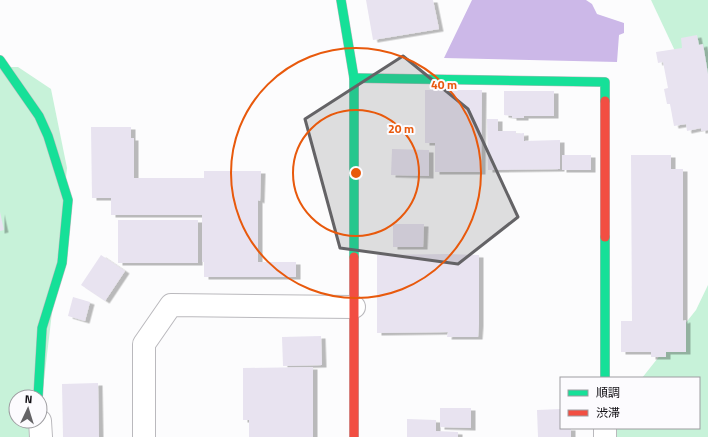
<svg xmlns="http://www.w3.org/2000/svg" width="708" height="437" viewBox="0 0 708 437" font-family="'Titillium Web','Noto Sans JP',sans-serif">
<defs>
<filter id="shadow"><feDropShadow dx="4.5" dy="2.5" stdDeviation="0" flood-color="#0004"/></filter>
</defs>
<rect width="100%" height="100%" fill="#fcfcfd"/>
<!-- green -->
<g fill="#c7f2d9">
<path d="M 651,0 L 708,0 L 708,121 Z"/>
<path d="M 0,67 L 18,67 L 51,89 L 67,168 L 53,304 L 40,414 L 40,397 L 16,397 L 16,421 L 39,421 L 37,437 L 0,437 Z"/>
<path d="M 708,285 L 708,437 L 594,437 L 602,428 L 699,428 L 699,378 L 642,378 L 696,310 Z"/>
</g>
<!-- water -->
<path fill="#ccb8e8" d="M 472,0 L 586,0 L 592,4 L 597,14 L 624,23 L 624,33 L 619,35 L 617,62 L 444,58 Z"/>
<!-- building -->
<g fill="#e8e3f0" filter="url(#shadow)">
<path d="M 366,0 L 433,0 L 439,29 L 373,40 Z"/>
<path d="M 697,35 L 699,45 L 703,44 L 708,74 L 708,130 L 701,131 L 701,128 L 687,131 L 686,124 L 674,126 L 670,104 L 667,104 L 664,89 L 668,88 L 663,62 L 658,63 L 656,52 L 682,48 L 681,38 Z"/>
<path d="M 425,90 L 482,90 L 481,172 L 435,172 L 435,143 L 425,143 Z"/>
<path d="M 504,91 L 554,91 L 554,116 L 524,116 L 524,118 L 512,118 L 512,116 L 504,115 Z"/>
<path d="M 487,119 L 498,119 L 498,131 L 516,131 L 516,134 L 524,133 L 524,141 L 560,140 L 560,169 L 488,170 Z"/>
<path d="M 91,127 L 131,127 L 131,138 L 134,138 L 134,178 L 204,178 L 204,171 L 261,171 L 260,201 L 258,200 L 258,262 L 296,262 L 296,277 L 204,277 L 204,262 L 202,262 L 202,215 L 111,215 L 111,198 L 92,198 Z"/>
<path d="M 392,149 L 429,150 L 429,176 L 391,175 Z"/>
<rect x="562" y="155" width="29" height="15"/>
<path d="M 631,155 L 671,155 L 671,169 L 683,169 L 683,321 L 686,320 L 686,352 L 666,352 L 666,357 L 651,357 L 651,352 L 621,352 L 621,321 L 632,321 Z"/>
<path d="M 0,212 L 4,230 L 0,231 Z"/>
<rect x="118" y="220" width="80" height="43"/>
<path d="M 393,224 L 424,224 L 423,247 L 393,247 Z"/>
<path d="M 447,254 L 479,255 L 479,324 L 478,337 L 447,337 L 448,332 L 377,333 L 377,255 Z"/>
<path d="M 101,255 L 125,271 L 105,301 L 81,285 Z"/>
<path d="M 73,297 L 90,302 L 85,321 L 68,316 Z"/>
<path d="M 321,336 L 322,365 L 283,366 L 282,337 Z"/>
<path d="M 313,367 L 313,437 L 249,437 L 249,420 L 243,420 L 243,368 Z"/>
<path d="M 98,383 L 99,437 L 63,437 L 62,384 Z"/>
<path d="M 440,408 L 471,408 L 471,428 L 440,427 Z"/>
<path d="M 561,409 L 561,428 L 571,428 L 571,437 L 538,437 L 537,410 Z"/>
<path d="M 407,419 L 436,420 L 436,431 L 458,432 L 458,437 L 407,437 Z"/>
</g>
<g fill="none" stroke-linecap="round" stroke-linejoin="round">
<!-- street casing -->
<g stroke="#bab9bd" stroke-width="24">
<g id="street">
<path d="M 40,421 L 41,437"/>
<path d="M 144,437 L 144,344 L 171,305 L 354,307"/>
<path d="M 605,437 L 605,428"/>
</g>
</g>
<!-- fast casing -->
<g stroke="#bab9bd" stroke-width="10">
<g id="fast">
<path d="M 341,0 L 354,78 L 354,257"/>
<path d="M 0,60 L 39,116 L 48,136 L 68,200 L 62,263 L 42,328 L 38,397"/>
<path d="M 354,78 L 605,82 L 605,101"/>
<path d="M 605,237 L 605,378"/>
</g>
</g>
<!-- jam casing -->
<g stroke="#bab9bd" stroke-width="10">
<g id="jam">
<path d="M 605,101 L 605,237"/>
<path d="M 354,257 L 354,437"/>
</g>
</g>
<!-- street -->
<use href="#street" stroke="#fff" stroke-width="22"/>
<!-- fast -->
<use href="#fast" stroke="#16e098" stroke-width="9"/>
<!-- jam -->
<use href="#jam" stroke="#f24e42" stroke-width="9"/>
</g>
<!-- marked area -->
<path fill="#646366" fill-opacity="0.2" stroke="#646366" stroke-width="3" stroke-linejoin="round" d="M 403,56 L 468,109 L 518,217 L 458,264 L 340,248 L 305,119 Z"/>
<!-- distance rings -->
<g fill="none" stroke="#e8590c" stroke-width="2">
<circle cx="356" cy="173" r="63"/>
<circle cx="356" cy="173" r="125"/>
</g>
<circle cx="356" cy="173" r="6" fill="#e8590c" stroke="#fcfbfe" stroke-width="2"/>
<g font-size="12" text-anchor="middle" font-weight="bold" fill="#e8590c" stroke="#fcfbfe" stroke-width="4" stroke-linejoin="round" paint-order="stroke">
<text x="444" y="89">40 m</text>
<text x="401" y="133">20 m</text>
</g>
<!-- legend -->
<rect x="560" y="377" width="140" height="52" fill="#fcfbfe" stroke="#9e9da1"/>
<rect x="568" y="390" width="20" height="6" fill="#16e098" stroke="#9e9da1"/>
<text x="596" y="397" font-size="12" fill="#121015">順調</text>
<rect x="568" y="410" width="20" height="6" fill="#f24e42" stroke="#9e9da1"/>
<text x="596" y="417" font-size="12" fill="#121015">渋滞</text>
<!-- north arrow -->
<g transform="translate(28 409) rotate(4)"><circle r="19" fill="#fcfbfe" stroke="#9e9da1"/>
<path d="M0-3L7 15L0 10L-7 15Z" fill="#646366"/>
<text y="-6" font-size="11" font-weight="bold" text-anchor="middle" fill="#121015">N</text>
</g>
</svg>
